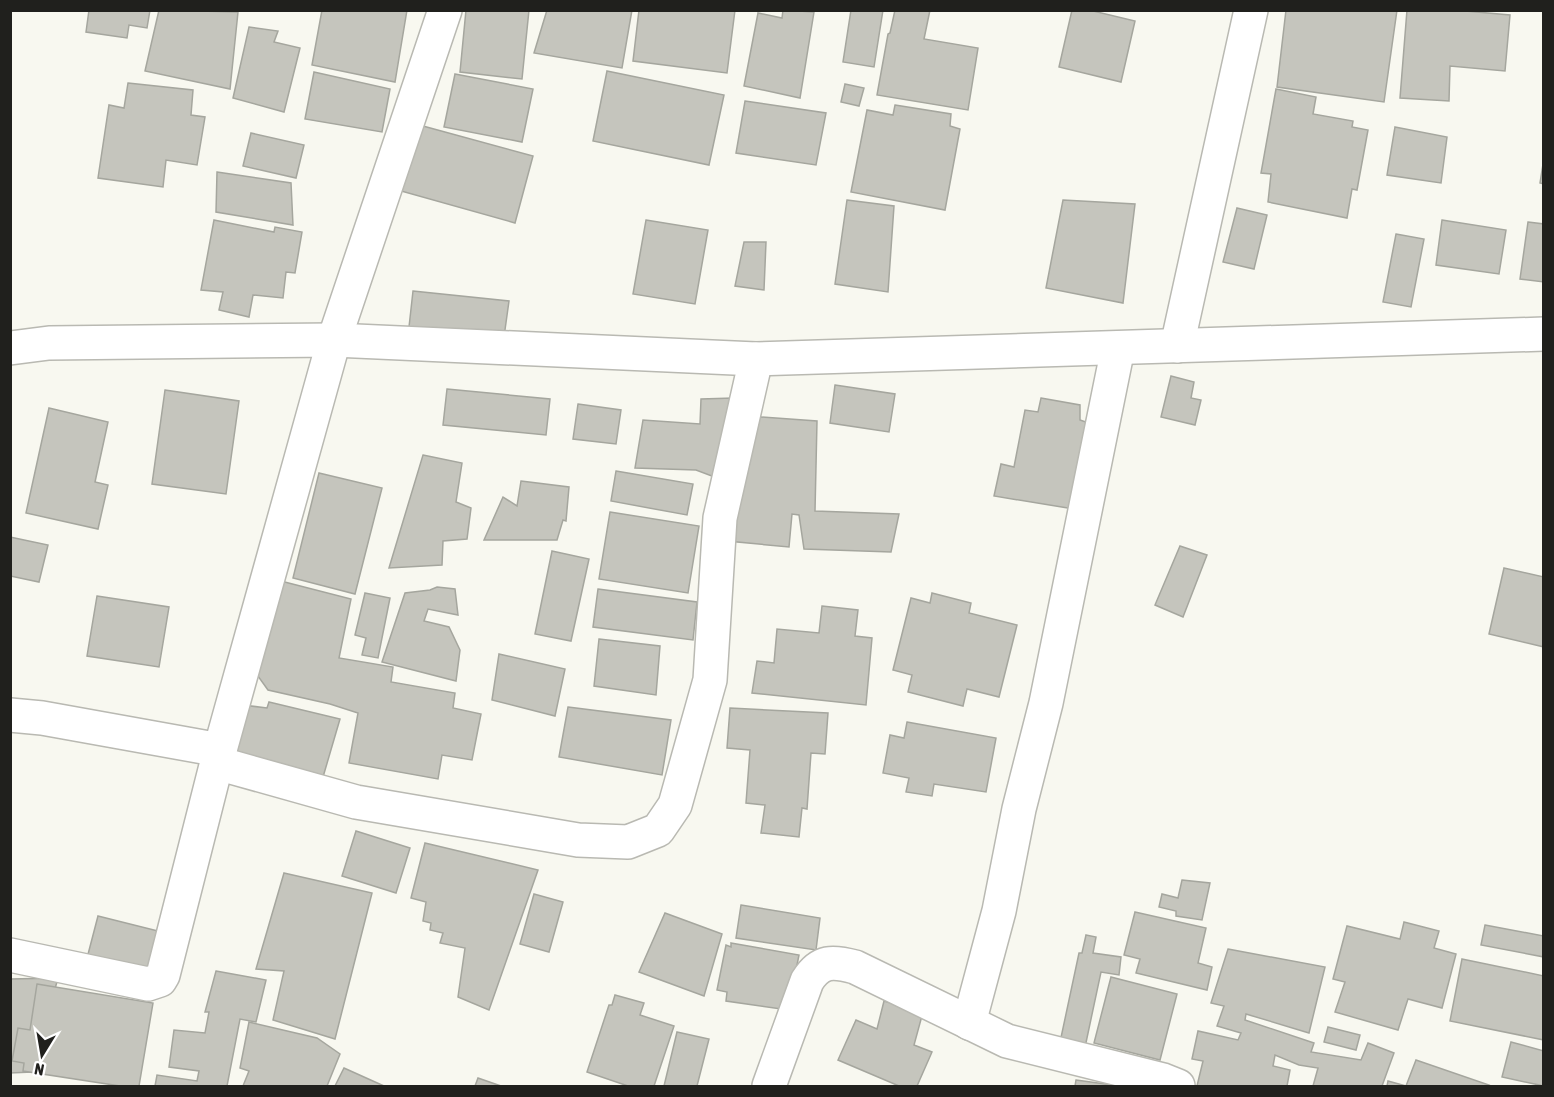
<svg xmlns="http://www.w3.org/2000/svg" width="1554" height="1097" viewBox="0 0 1554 1097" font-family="'Asap Condensed',sans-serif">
<rect width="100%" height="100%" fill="#f8f8f0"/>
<!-- building -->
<g fill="#c5c5bd" stroke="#a5a69e" stroke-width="1.5">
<path d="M 89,10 L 150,10 L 147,28 L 129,25 L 127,38 L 86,32 Z"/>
<path d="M 159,10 L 238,12 L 230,89 L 145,71 Z"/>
<path d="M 322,10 L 407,10 L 395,82 L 312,65 Z"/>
<path d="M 466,10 L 529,10 L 522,79 L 460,72 Z"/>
<path d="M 547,10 L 632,10 L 622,68 L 534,53 Z"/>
<path d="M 639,10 L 735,10 L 727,73 L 633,61 Z"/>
<path d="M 783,10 L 814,12 L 800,98 L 744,86 L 758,13 L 782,18 Z"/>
<path d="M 851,10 L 883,10 L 874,67 L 843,62 Z"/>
<path d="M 895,10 L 930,10 L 924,39 L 978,48 L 968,110 L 877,95 L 888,34 L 890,33 Z"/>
<path d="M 1072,10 L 1089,10 L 1135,21 L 1121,82 L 1059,67 Z"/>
<path d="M 1286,10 L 1397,10 L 1384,102 L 1277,87 Z"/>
<path d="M 1407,10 L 1454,10 L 1510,15 L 1505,71 L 1450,66 L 1449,101 L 1400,98 Z"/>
<path d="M 249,27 L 278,31 L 274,42 L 300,48 L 284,112 L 233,98 Z"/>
<path d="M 607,71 L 724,95 L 709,165 L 593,141 Z"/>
<path d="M 314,72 L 390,89 L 382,132 L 305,119 Z"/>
<path d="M 455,74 L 533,89 L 522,142 L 444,127 Z"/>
<path d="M 128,83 L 193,90 L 191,115 L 205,117 L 197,165 L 166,160 L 163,187 L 98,178 L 109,105 L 124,108 Z"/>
<path d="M 845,84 L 864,88 L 859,106 L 841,102 Z"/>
<path d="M 1276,89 L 1316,97 L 1313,114 L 1353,121 L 1352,127 L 1368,130 L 1357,190 L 1352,189 L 1347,218 L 1268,202 L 1271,174 L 1261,173 Z"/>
<path d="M 745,101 L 826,113 L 816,165 L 736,153 Z"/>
<path d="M 895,105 L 951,114 L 950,126 L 960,129 L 945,210 L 851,192 L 867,110 L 893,115 Z"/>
<path d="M 412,123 L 533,156 L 515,223 L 394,189 Z"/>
<path d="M 1395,127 L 1447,137 L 1441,183 L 1387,175 Z"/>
<path d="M 251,133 L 304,145 L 296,178 L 243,166 Z"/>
<path d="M 1544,158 L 1544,184 L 1540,183 Z"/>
<path d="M 217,172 L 291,183 L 293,225 L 216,212 Z"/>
<path d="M 847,200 L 894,206 L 888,292 L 835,284 Z"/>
<path d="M 1063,200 L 1135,204 L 1123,303 L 1046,288 Z"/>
<path d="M 1237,208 L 1267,215 L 1254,269 L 1223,262 Z"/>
<path d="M 214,220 L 274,232 L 275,227 L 302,232 L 295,273 L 286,272 L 283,298 L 253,295 L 249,317 L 219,310 L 223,292 L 201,290 Z"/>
<path d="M 646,220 L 708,230 L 695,304 L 633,294 Z"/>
<path d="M 1442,220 L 1506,230 L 1499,274 L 1436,265 Z"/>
<path d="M 1528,222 L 1544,224 L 1544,282 L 1520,279 Z"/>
<path d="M 1396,234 L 1424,239 L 1411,307 L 1383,302 Z"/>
<path d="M 744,242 L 766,242 L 764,290 L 735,286 Z"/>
<path d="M 413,291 L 509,301 L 504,337 L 409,327 Z"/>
<path d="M 1171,376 L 1194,382 L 1191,398 L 1201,400 L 1195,425 L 1161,417 Z"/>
<path d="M 835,385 L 895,394 L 889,432 L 830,423 Z"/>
<path d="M 447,389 L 550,399 L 546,435 L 443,425 Z"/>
<path d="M 165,390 L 239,401 L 226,494 L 152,484 Z"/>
<path d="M 733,398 L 725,481 L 696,470 L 635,468 L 643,420 L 700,424 L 701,399 Z"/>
<path d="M 1041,398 L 1080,405 L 1080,420 L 1097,426 L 1080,510 L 994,496 L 1001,464 L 1014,467 L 1025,410 L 1038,412 Z"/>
<path d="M 578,404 L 621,410 L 616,444 L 573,439 Z"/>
<path d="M 49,408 L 108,422 L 95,482 L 108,485 L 98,529 L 26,513 Z"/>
<path d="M 747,416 L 817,421 L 815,511 L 899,514 L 891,552 L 804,549 L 799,515 L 792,514 L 789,547 L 727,541 Z"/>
<path d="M 423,455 L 462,463 L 456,502 L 471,508 L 467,539 L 443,541 L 442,565 L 389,568 Z"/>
<path d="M 616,471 L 693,484 L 687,515 L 611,501 Z"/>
<path d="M 319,473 L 382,488 L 355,594 L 293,578 Z"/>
<path d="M 521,481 L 569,487 L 566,521 L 563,520 L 557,540 L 484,540 L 503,497 L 517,506 Z"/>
<path d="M 610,512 L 699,526 L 688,593 L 599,579 Z"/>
<path d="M 10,537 L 48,545 L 39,582 L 10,576 Z"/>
<path d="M 1180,546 L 1207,555 L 1183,617 L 1155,605 Z"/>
<path d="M 552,551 L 589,559 L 571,641 L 535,634 Z"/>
<path d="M 1504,568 L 1544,577 L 1544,647 L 1489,634 Z"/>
<path d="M 273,579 L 351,599 L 339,658 L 393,667 L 391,682 L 455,693 L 453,708 L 481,714 L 472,760 L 442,755 L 438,779 L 349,763 L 358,713 L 330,704 L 268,690 L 258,676 L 253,690 Z"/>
<path d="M 437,587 L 455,589 L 458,615 L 428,609 L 424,621 L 449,627 L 460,650 L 456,681 L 382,662 L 405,593 L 430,590 Z"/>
<path d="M 598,589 L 697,602 L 693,640 L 593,627 Z"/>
<path d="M 365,593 L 390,598 L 378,658 L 362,655 L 366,638 L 355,635 Z"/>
<path d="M 932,593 L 971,603 L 969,613 L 1017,625 L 999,697 L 967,689 L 963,706 L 908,692 L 912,675 L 893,670 L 911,598 L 930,603 Z"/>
<path d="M 97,596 L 169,607 L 159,667 L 87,656 Z"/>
<path d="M 822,606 L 858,610 L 855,636 L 872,638 L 866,705 L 752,693 L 757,661 L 774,663 L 777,629 L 819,633 Z"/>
<path d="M 599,639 L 660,646 L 656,695 L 594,686 Z"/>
<path d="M 499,654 L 565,669 L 555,716 L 492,700 Z"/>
<path d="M 269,702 L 340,719 L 323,777 L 223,753 L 243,705 L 267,708 Z"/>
<path d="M 568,707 L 671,720 L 662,775 L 559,757 Z"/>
<path d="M 730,708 L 828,713 L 825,754 L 811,753 L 807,809 L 802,808 L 799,837 L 761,833 L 765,805 L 746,803 L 750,750 L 727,748 Z"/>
<path d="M 907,722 L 996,738 L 986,792 L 934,784 L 932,796 L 906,792 L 909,778 L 883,773 L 890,735 L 904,738 Z"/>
<path d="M 356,831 L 410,848 L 396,893 L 342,876 Z"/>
<path d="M 425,843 L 538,870 L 489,1010 L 458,997 L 465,948 L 440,943 L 443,933 L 430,930 L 431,923 L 423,921 L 426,902 L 411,898 Z"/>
<path d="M 284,873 L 372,893 L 335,1039 L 273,1020 L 284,971 L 256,969 Z"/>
<path d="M 1182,880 L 1210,883 L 1202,920 L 1176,916 L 1176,911 L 1159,907 L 1162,894 L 1178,898 Z"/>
<path d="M 534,894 L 563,902 L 549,952 L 520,944 Z"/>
<path d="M 741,905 L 820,918 L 816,950 L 736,938 Z"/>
<path d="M 1135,912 L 1206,928 L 1198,963 L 1212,967 L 1207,990 L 1136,973 L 1140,959 L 1124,955 Z"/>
<path d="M 665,913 L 722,934 L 704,996 L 639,972 Z"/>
<path d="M 98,916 L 170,934 L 158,980 L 86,962 Z"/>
<path d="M 1404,922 L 1439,931 L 1434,948 L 1456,954 L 1442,1008 L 1408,999 L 1398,1030 L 1335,1012 L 1345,982 L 1333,979 L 1347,926 L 1400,939 Z"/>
<path d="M 1485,925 L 1544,936 L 1544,957 L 1481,945 Z"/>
<path d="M 1086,935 L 1096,937 L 1093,953 L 1121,957 L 1119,975 L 1101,972 L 1084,1052 L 1059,1047 L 1079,953 L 1082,953 Z"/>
<path d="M 731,943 L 799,955 L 788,1010 L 726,1001 L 727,992 L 717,990 L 726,945 L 731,947 Z"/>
<path d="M 1228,949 L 1325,967 L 1309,1033 L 1246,1014 L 1245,1020 L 1314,1043 L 1311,1052 L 1361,1060 L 1368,1043 L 1394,1053 L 1382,1086 L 1313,1086 L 1318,1068 L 1299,1065 L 1275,1055 L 1273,1066 L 1290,1070 L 1287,1086 L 1197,1086 L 1203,1061 L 1192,1059 L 1198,1031 L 1238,1040 L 1241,1033 L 1217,1026 L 1224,1006 L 1211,1003 Z"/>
<path d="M 1462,959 L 1544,976 L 1544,1040 L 1450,1021 Z"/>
<path d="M 216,971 L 266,980 L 256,1022 L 240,1019 L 227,1086 L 155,1086 L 157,1075 L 197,1081 L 199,1071 L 169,1067 L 174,1030 L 205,1033 L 209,1012 L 205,1012 Z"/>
<path d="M 1111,977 L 1177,994 L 1160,1060 L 1094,1043 Z"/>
<path d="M 58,978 L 32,1072 L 10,1073 L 10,979 Z"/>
<path d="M 37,984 L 153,1003 L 139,1086 L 120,1086 L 23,1071 L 24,1063 L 12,1061 L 18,1028 L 30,1030 Z"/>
<path d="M 615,995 L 644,1003 L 640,1015 L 674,1026 L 654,1086 L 628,1086 L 587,1072 L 609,1005 L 612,1005 Z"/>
<path d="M 884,1001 L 923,1012 L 914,1045 L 932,1052 L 917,1086 L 899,1086 L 838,1060 L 856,1020 L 877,1029 Z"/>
<path d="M 249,1022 L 317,1038 L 340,1054 L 327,1086 L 243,1086 L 249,1071 L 240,1068 Z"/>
<path d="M 1328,1027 L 1360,1035 L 1356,1050 L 1324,1042 Z"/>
<path d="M 677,1032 L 709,1039 L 697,1086 L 664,1086 Z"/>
<path d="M 1511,1042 L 1544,1051 L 1544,1086 L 1502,1077 Z"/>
<path d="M 1416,1060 L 1489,1085 L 1488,1086 L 1406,1086 Z"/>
<path d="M 344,1068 L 384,1086 L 335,1086 Z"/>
<path d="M 478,1078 L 501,1086 L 475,1086 Z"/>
<path d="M 1076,1080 L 1120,1086 L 1075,1086 Z"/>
<path d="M 1388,1081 L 1406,1086 L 1387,1086 Z"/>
</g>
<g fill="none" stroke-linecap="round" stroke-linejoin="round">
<!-- minor casing -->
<g stroke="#b9b9b2" stroke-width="36">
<g id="minor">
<path d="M 1177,346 L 1251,10"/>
<path d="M 10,348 L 49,343 L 334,340 L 756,359 L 1544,334"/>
<path d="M 10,715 L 42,718 L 220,750"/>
<path d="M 217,763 L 356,802 L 578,840 L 628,842 L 658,830 L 675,805 L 710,680 L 720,518 L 756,359"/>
<path d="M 10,955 L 148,984 L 160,980 L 163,975 L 220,750 L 334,340 L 445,10"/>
<path d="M 969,1023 L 999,911 L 1019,809 L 1046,703 L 1118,348"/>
<path d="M 769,1086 L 807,981 C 820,960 833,961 855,967 L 1007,1041 L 1163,1080 L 1178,1086"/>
</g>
</g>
<!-- minor -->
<use href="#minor" stroke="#fff" stroke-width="33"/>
</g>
<!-- border -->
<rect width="1554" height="1097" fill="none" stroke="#20201d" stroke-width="24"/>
<!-- north arrow -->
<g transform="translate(42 1055) rotate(191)" stroke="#ffffff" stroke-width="4.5" paint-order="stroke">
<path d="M0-4.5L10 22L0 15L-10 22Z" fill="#20201d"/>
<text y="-9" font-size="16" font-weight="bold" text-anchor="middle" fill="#20201d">N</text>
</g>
</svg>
